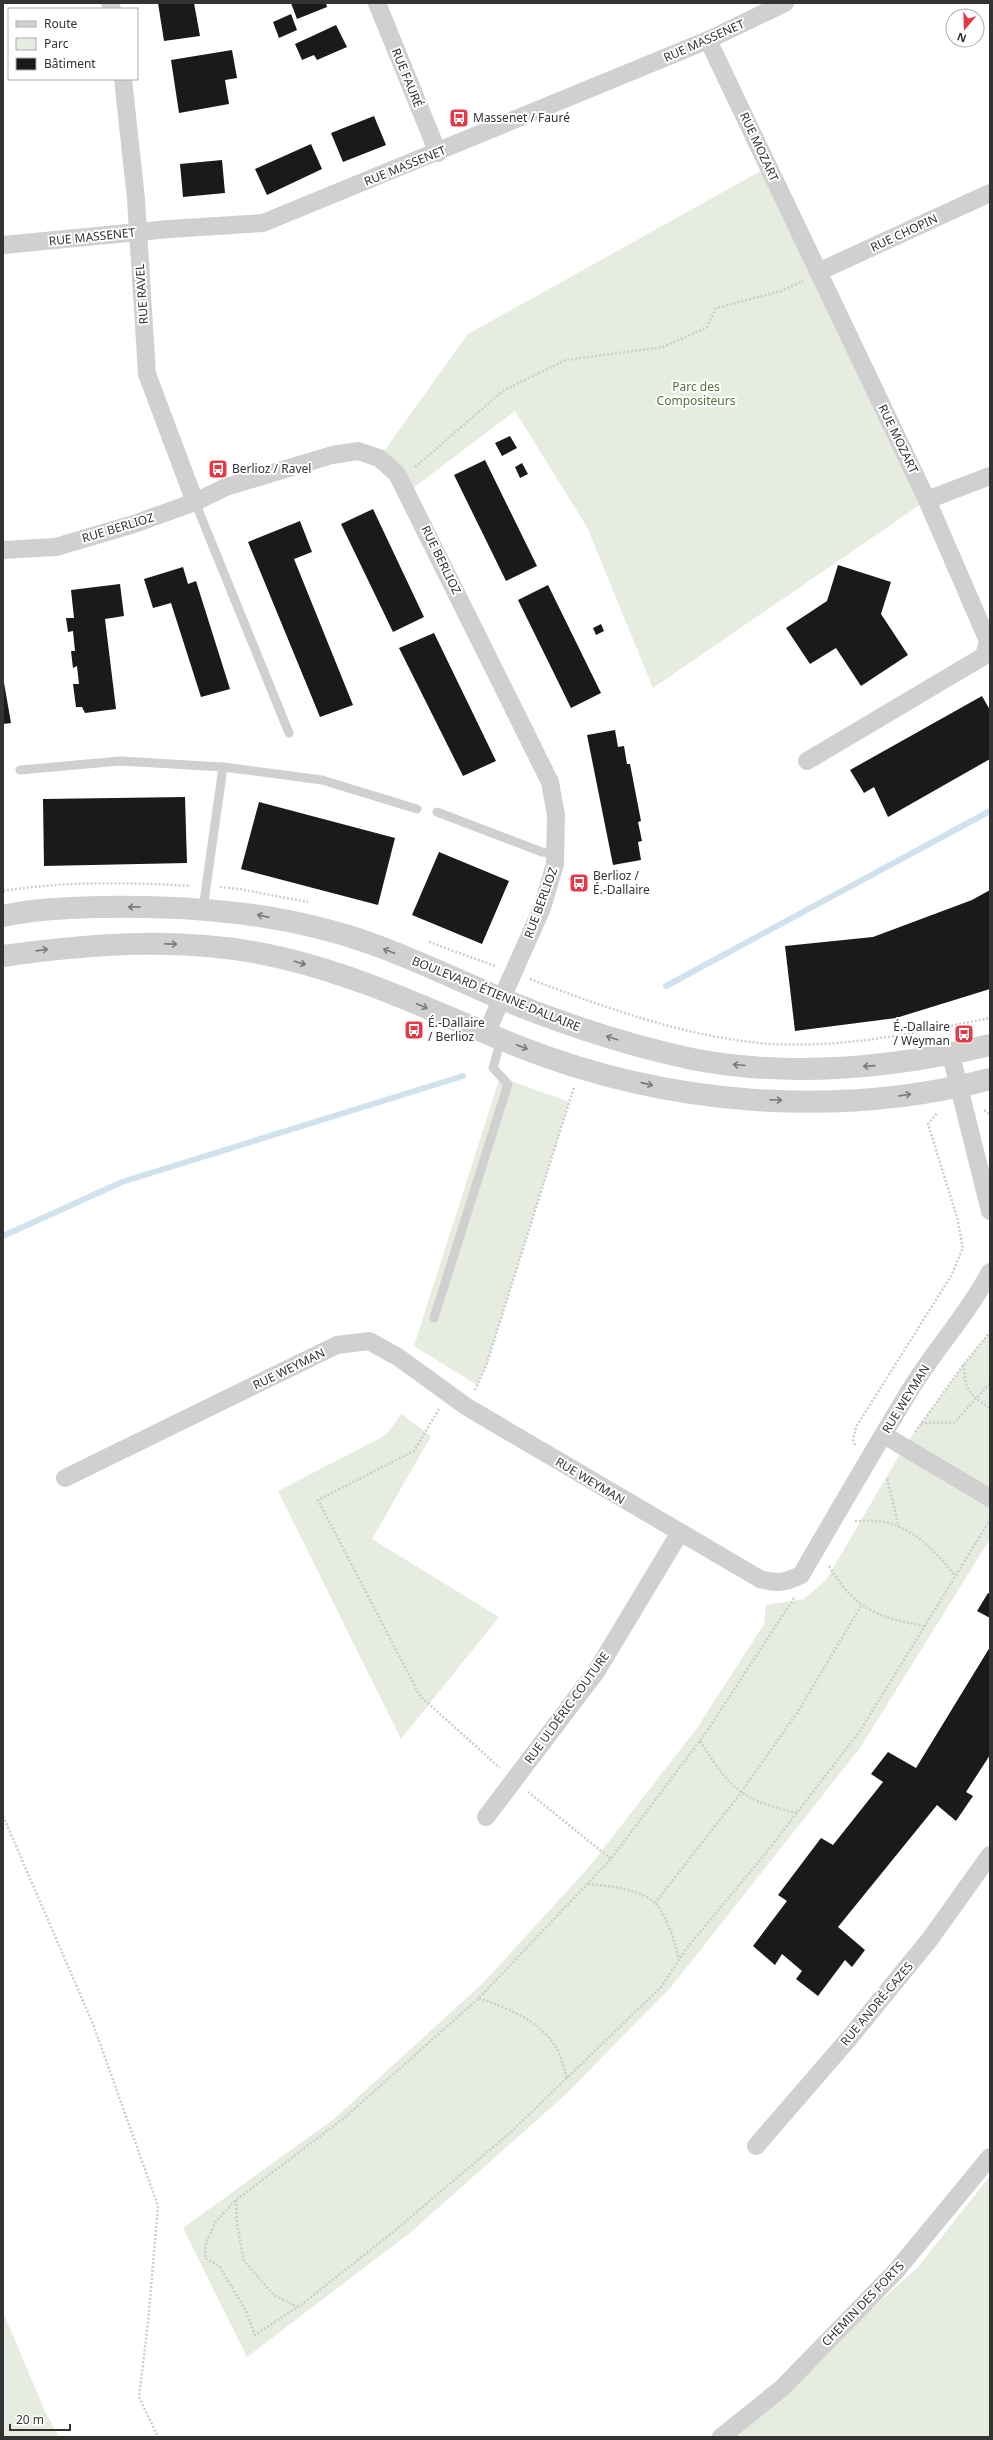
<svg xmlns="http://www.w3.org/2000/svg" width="993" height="2440" viewBox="0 0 993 2440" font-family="'Noto Sans',sans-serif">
<rect width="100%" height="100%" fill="#fff"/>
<!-- green -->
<g fill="#e6ecdf">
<path d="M 768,167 L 927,500 L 653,688 L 587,527 L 515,411 L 408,492 L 379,458 L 468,334 Z"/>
<path d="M 500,1077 L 569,1102 L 486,1366 L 477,1385 L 414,1346 Z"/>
<path d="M 990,1332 L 990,1539 L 860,1748 L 671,1987 L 565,2095 L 411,2232 L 247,2357 L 183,2228 L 334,2119 L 483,1983 L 589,1867 L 697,1728 L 764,1624 L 766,1605 L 804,1599 L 826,1580 L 904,1447 L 964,1364 Z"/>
<path d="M 401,1414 L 431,1436 L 372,1539 L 499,1617 L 401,1739 L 278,1491 L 386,1435 Z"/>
<path d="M 990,2176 L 990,2437 L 729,2437 L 918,2267 Z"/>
<path d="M 3,2312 L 44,2409 L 59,2437 L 3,2437 Z"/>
</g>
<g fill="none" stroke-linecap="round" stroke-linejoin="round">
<!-- stream -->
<g stroke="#cfe2ee" stroke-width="6">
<path d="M 666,986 L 990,811"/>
<path d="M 3,1236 L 122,1182 L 463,1076"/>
</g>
</g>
<!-- building -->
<g fill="#1a1a1a">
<path d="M 158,3 L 194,3 L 200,36 L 164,41 Z"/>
<path d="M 291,3 L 326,3 L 327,7 L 297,19 Z"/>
<path d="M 291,14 L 297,30 L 279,38 L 273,22 Z"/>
<path d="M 336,25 L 347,47 L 317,60 L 314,55 L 302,60 L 295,44 Z"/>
<path d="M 232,50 L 237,78 L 225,80 L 229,104 L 179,113 L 171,60 Z"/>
<path d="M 374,116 L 386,145 L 343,162 L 331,133 Z"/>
<path d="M 311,144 L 322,169 L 267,195 L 255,169 Z"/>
<path d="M 222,160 L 225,193 L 183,197 L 180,164 Z"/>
<path d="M 510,436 L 517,448 L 502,456 L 495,443 Z"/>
<path d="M 485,460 L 537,566 L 506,581 L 454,475 Z"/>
<path d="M 522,463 L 528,474 L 520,478 L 515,467 Z"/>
<path d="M 373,509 L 424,617 L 393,632 L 341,524 Z"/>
<path d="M 300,521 L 312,552 L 294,559 L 353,705 L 320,717 L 248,542 Z"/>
<path d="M 838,565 L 891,582 L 881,614 L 908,655 L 861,686 L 836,648 L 810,664 L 786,628 L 827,601 Z"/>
<path d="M 183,567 L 188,584 L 196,581 L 230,689 L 201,697 L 171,603 L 153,608 L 144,579 Z"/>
<path d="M 120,584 L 124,616 L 105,619 L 116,709 L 85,713 L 82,707 L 76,707 L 73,684 L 79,684 L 77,666 L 73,668 L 71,651 L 75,651 L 73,631 L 68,632 L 66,618 L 74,618 L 71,590 Z"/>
<path d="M 548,585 L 601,693 L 571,708 L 518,600 Z"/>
<path d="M 601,624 L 604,631 L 596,635 L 593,628 Z"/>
<path d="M 434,633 L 496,761 L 463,776 L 399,648 Z"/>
<path d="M 3,677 L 11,723 L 3,724 Z"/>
<path d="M 982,696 L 990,710 L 990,759 L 888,817 L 874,787 L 864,793 L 850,770 Z"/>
<path d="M 615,730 L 618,747 L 624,746 L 627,764 L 630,764 L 641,821 L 638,822 L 642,841 L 638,842 L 641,860 L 613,865 L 587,735 Z"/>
<path d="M 185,797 L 187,863 L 44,866 L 43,799 Z"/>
<path d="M 259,802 L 395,838 L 378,905 L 241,869 Z"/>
<path d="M 439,852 L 509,881 L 482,944 L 412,915 Z"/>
<path d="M 990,890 L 990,989 L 896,1018 L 795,1031 L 785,946 L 873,937 L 972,900 Z"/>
<path d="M 988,1593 L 990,1594 L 990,1618 L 977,1611 Z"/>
<path d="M 990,1647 L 990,1755 L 966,1792 L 973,1796 L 956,1821 L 937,1805 L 838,1927 L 865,1950 L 852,1967 L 845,1960 L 818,1996 L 796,1979 L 802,1971 L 782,1954 L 775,1965 L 753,1946 L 787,1901 L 778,1895 L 821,1838 L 833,1845 L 883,1782 L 871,1774 L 888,1752 L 916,1768 Z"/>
</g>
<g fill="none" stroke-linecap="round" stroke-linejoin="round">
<!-- path -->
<g stroke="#cdcdcd" stroke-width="2.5" stroke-dasharray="2 2" stroke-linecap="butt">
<path d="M 415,467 L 504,390 L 566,360 L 663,347 L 707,327 L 716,308 L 781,291 L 803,281"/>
<path d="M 220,887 L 239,889 L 308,902"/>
<path d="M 3,891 C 66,881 128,882 191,886"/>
<path d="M 429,942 L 495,966"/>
<path d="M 530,979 C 603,1007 681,1035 759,1043 C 837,1050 915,1033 990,1018"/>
<path d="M 984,1110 L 990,1115"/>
<path d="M 964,1364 C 965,1390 968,1394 990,1408"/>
<path d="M 475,1390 L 486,1366 L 574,1087"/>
<path d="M 439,1409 L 414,1451 L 318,1500 L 420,1696 L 500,1768"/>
<path d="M 921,1423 L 954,1423 L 990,1383"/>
<path d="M 915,1432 L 964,1364 L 990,1332"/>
<path d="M 855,1445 L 853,1440 L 856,1427 L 951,1276 L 963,1248 L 957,1217 L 928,1124 L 938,1112"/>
<path d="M 887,1479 L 899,1527"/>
<path d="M 855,1521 C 866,1521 879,1520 889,1523 C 918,1532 937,1553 955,1576"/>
<path d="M 829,1566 C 855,1609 877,1618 925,1626"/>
<path d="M 794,1598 L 705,1734 L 611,1859 L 479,1998 L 344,2118 L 236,2200 L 216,2221 L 206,2243 L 205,2258 L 219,2266 L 245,2309 L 255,2335 L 305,2302 L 393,2232 L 512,2131 L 661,1987 L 687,1948 L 765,1854 L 860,1731 L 990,1520"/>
<path d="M 700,1741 C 731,1789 740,1800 797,1813"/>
<path d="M 528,1792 L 611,1859"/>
<path d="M 3,1816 L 93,2024 L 158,2206 L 148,2323 L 139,2397 L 158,2437"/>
<path d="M 588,1884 C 608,1886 638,1888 655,1903 C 666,1913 676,1945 679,1959"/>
<path d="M 655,1903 L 740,1794 L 799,1710 L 861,1606"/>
<path d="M 479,1998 C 509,2009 542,2021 558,2051 C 562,2059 564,2069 567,2078"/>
<path d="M 236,2200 L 237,2224 L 244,2261 L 274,2295 L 297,2307"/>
</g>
<!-- service -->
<g stroke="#d0d0d0" stroke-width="9">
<path d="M 195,502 L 289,733"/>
<path d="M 223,767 L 322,780 L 417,809"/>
<path d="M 20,770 L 120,761 L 223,767 L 203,909"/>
<path d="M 437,812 L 542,852 L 556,853"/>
<path d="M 434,1318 L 508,1084 L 493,1068 L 501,1039"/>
</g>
<!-- minor -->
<g stroke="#d0d0d0" stroke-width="18">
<path d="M 110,3 L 112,9"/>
<path d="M 377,3 L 438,153"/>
<path d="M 708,40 L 927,500 L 988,641 L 984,656 L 807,761"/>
<path d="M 123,79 L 136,199 L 147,374 L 195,502"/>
<path d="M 3,245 L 169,229 L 263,223 L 708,40 L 785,3"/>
<path d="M 818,272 L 990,193"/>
<path d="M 927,500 L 990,476"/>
<path d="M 3,550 L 56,547 L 134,524 L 195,502 L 226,487 L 332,455 L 358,451 L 379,458 L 397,474 L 550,782 L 556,815 L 555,864 L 542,908 L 486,1034"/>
<path d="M 951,1055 L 990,1211"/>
<path d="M 884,1435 L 990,1498"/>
<path d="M 65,1478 L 337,1345 L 369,1341 L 398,1357 L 467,1407 L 760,1579 C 778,1584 784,1583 801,1575 C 837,1513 873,1451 910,1390 C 935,1349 968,1314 990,1272"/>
<path d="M 486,1817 L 596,1672 L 679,1534"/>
<path d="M 756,2146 L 851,2036 L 930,1939 L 990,1855"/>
<path d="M 721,2437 L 782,2388 L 896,2271 L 990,2157"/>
</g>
<!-- tertiary -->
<g stroke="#d0d0d0" stroke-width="22">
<path d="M 3,916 C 34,909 68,908 99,907 C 193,905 287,913 375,945 C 419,961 460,981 502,999 C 563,1024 627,1045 692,1059 C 790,1078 893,1068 990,1045"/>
<path d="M 3,956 C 95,943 190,936 282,958 C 364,977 441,1015 520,1047 C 667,1105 836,1119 990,1079"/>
</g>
</g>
<!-- one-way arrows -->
<defs><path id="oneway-shaft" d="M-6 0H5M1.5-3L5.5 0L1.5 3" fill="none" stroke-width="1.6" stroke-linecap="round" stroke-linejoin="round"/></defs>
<g stroke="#7a7a7a">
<use href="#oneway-shaft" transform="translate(134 907) rotate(179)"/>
<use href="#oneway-shaft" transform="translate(263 916) rotate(-167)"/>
<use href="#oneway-shaft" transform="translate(171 944) rotate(1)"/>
<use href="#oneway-shaft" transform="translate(42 950) rotate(-8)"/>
<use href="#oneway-shaft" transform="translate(389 951) rotate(-159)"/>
<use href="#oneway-shaft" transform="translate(300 963) rotate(16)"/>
<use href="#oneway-shaft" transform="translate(422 1006) rotate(23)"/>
<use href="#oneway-shaft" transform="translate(612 1038) rotate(-162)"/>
<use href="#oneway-shaft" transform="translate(522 1047) rotate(21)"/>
<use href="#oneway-shaft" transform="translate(739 1065) rotate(-175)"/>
<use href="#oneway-shaft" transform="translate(869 1066) rotate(176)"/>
<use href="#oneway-shaft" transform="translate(647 1084) rotate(13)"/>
<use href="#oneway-shaft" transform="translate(905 1095) rotate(-8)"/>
<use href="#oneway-shaft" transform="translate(776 1100) rotate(2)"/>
</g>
<!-- icons -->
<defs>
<g id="bus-square" transform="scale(1)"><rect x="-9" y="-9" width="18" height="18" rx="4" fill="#e63946" stroke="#fff"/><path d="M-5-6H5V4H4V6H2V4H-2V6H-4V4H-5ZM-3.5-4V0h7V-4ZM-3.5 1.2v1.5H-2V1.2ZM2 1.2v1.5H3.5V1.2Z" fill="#fff"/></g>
</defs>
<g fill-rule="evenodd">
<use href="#bus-square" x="459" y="118"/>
<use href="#bus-square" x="218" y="469"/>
<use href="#bus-square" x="579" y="883"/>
<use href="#bus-square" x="414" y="1030"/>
<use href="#bus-square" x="964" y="1034"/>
</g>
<g text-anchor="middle" stroke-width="4" stroke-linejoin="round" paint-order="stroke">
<!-- street labels -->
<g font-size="12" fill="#333" stroke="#fff">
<text transform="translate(704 41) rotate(-24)" y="4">RUE MASSENET</text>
<text transform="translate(407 78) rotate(68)" y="4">RUE FAURÉ</text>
<text transform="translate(759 147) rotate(65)" y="4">RUE MOZART</text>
<text transform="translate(405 166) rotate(-22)" y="4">RUE MASSENET</text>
<text transform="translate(904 233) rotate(-25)" y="4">RUE CHOPIN</text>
<text transform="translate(92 237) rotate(-6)" y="4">RUE MASSENET</text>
<text transform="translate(142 294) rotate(-94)" y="4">RUE RAVEL</text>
<text transform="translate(898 439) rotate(64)" y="4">RUE MOZART</text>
<text transform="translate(118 528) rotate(-17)" y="4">RUE BERLIOZ</text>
<text transform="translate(441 560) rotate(64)" y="4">RUE BERLIOZ</text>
<text transform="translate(541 903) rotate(-70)" y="4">RUE BERLIOZ</text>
<text transform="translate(496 994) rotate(22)" y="4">BOULEVARD ÉTIENNE-DALLAIRE</text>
<text transform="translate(289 1369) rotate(-26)" y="4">RUE WEYMAN</text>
<text transform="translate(906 1399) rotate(-58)" y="4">RUE WEYMAN</text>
<text transform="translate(590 1481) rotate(31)" y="4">RUE WEYMAN</text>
<text transform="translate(567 1708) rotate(-54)" y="4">RUE ULDÉRIC-COUTURE</text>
<text transform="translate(877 2004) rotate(-50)" y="4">RUE ANDRÉ-CAZES</text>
<text transform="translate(863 2304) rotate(-46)" y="4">CHEMIN DES FORTS</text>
</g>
<!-- poi labels -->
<g font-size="12" fill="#333" stroke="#fff" text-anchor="start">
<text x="473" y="122">Massenet / Fauré</text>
<text x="232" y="473">Berlioz / Ravel</text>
<text x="593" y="880">Berlioz /<tspan x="593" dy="14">É.-Dallaire</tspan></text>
<text x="428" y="1027">É.-Dallaire<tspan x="428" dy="14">/ Berlioz</tspan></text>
<text x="950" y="1031" text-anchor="end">É.-Dallaire<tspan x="950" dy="14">/ Weyman</tspan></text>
</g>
<!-- park labels -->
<g font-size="12" fill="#56703f" stroke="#fff">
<text x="696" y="391">Parc des<tspan x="696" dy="14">Compositeurs</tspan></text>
</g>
</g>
<!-- border -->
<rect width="993" height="2440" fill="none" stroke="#333333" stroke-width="8"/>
<!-- legend -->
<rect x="8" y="8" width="130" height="72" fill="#ffffff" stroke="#adadad"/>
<rect x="16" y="21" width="20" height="6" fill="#d0d0d0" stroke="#adadad"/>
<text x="44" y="28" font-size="12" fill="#333333">Route</text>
<rect x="16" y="38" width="20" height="12" fill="#e6ecdf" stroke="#adadad"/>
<text x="44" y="48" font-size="12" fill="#333333">Parc</text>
<rect x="16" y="58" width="20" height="12" fill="#1a1a1a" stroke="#adadad"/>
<text x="44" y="68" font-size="12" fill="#333333">Bâtiment</text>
<!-- north arrow -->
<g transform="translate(965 28) rotate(199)"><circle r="19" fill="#ffffff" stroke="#adadad"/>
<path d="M0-3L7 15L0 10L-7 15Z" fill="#e63946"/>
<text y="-6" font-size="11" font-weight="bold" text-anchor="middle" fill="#333333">N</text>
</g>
<!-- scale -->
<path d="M10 2424v6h60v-6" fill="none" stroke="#333333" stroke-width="2"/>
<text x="16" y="2424" font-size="12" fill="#333333" stroke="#ffffff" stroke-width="3" paint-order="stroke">20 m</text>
</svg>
